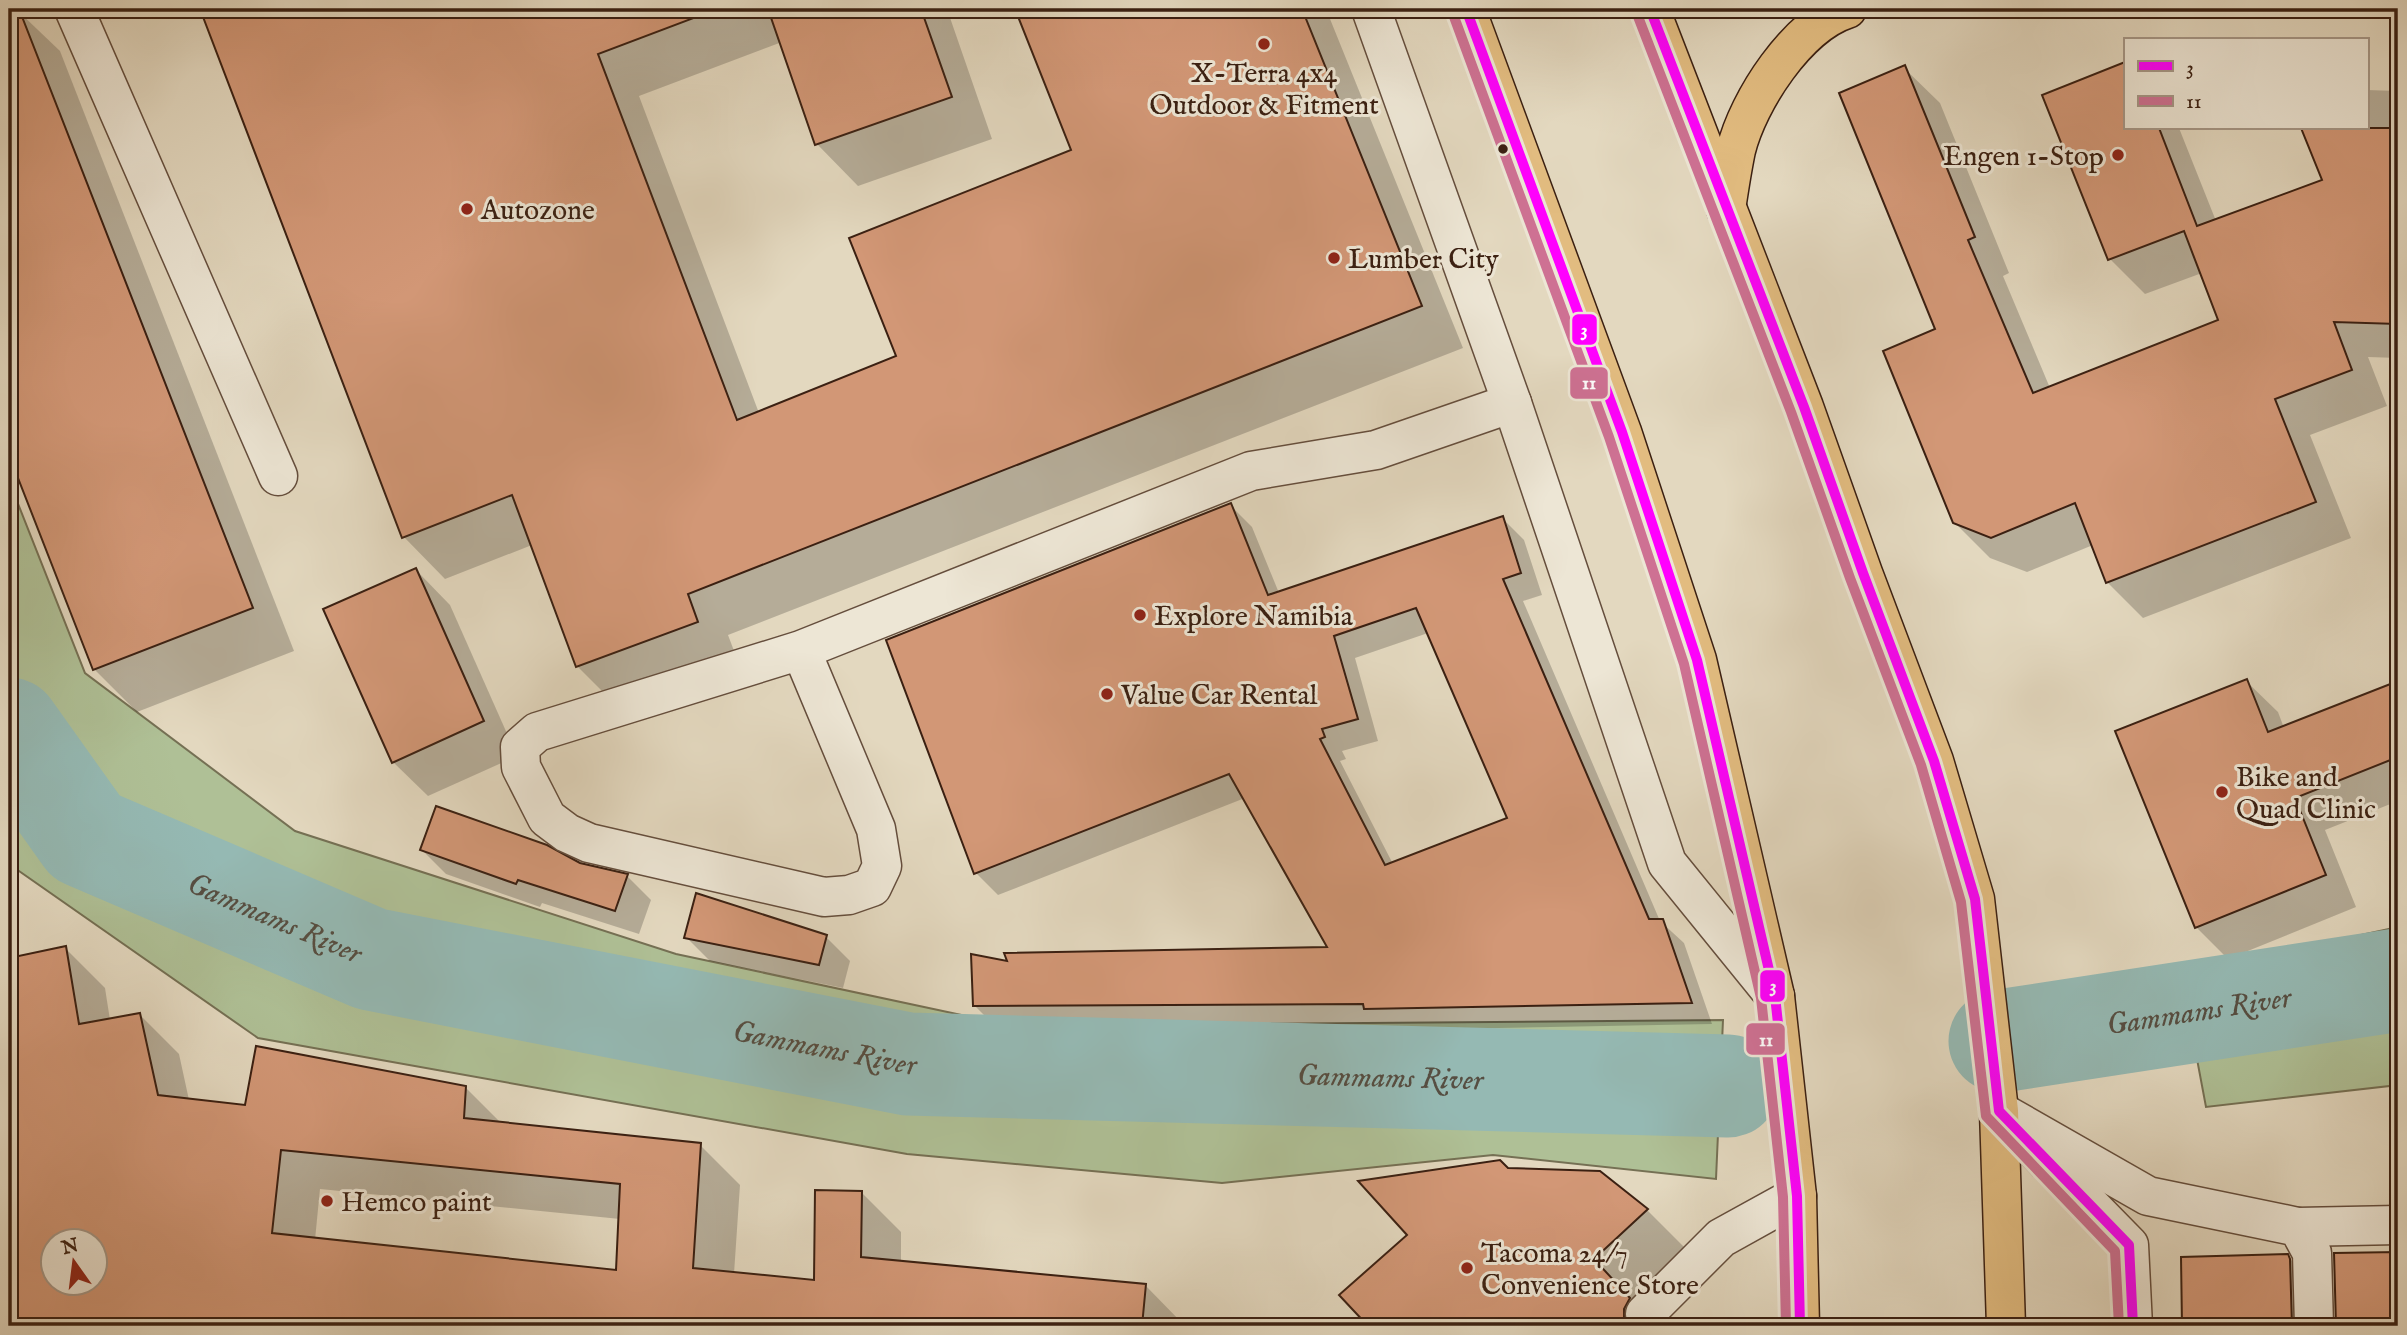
<svg xmlns="http://www.w3.org/2000/svg" width="2407" height="1335" viewBox="0 0 2407 1335" font-family="'IM FELL English',serif">
<rect width="100%" height="100%" fill="#e3d8bf"/>
<filter id="stains"><feTurbulence type="fractalNoise" baseFrequency=".00286" numOctaves="4"/><feColorMatrix values="0 0 0 0 .2 0 0 0 0 .09 0 0 0 0 .02 0 0 0 .5 -.17"/></filter>
<radialGradient id="worn" r=".72"><stop offset=".6" stop-color="#630" stop-opacity="0"/><stop offset="1" stop-color="#630" stop-opacity=".3"/></radialGradient>
<!-- green -->
<g fill="#afc096" stroke="#757054" stroke-width="2">
<path d="M 9,481 L 85,673 L 295,831 L 676,954 L 1013,1026 L 1723,1020 L 1716,1179 L 1493,1155 L 1222,1183 L 907,1154 L 258,1038 L 9,864 Z"/>
<path d="M 2398,927 L 2398,1085 L 2206,1107 L 2181,974 Z"/>
</g>
<!-- shadow -->
<g fill="#0003" fill-rule="evenodd">
<path d="M 16,9 L 60,51 L 294,651 L 137,712 L 94,669 L 9,451 L 9,12 Z"/>
<path d="M 202,9 L 947,9 L 992,139 L 858,186 L 817,144 L 782,42 L 639,96 L 759,413 L 898,357 L 1073,151 L 1020,17 L 1039,9 L 1326,9 L 1463,348 L 728,635 L 739,664 L 619,708 L 577,666 L 532,545 L 445,579 L 404,537 Z"/>
<path d="M 2125,64 L 2125,128 L 2179,128 L 2216,221 L 2325,181 L 2303,128 L 2367,128 L 2367,90 L 2398,91 L 2398,358 L 2368,357 L 2387,406 L 2310,435 L 2351,538 L 2143,618 L 2107,582 L 2093,545 L 2027,572 L 1990,558 L 1954,522 L 1938,330 L 1904,68 L 1940,103 L 2009,273 L 2003,276 L 2050,388 L 2220,321 L 2202,273 L 2145,294 L 2110,259 L 2045,96 Z"/>
<path d="M 1230,505 L 1252,527 L 1279,593 L 1502,518 L 1524,540 L 1542,595 L 1523,601 L 1660,921 L 1684,943 L 1712,1024 L 1387,1030 L 1383,1026 L 996,1027 L 974,1005 L 1010,963 L 1330,948 L 1245,798 L 998,895 L 976,873 ZM 1428,633 L 1509,819 L 1393,864 L 1340,761 L 1346,759 L 1342,751 L 1378,741 L 1355,658 Z"/>
<path d="M 416,570 L 450,605 L 517,756 L 428,796 L 393,762 Z"/>
<path d="M 2246,681 L 2278,712 L 2284,728 L 2398,683 L 2398,801 L 2325,830 L 2356,907 L 2228,959 L 2197,928 L 2117,732 Z"/>
<path d="M 422,850 L 580,865 L 627,876 L 651,900 L 639,934 L 542,903 L 540,907 L 446,874 Z"/>
<path d="M 686,937 L 826,937 L 850,961 L 843,988 L 710,961 Z"/>
<path d="M 65,948 L 105,988 L 110,1020 L 140,1015 L 179,1054 L 189,1100 L 246,1107 L 466,1088 L 501,1123 L 700,1145 L 740,1185 L 734,1274 L 815,1282 L 861,1192 L 901,1232 L 901,1262 L 1145,1285 L 1185,1326 L 9,1326 L 9,960 ZM 320,1189 L 620,1219 L 618,1272 L 315,1240 ZM 52,1240 L 94,1240 L 94,1282 L 52,1282 Z"/>
<path d="M 1599,1172 L 1647,1210 L 1688,1251 L 1657,1326 L 1370,1326 L 1342,1295 Z"/>
<path d="M 2398,1253 L 2398,1326 L 2338,1326 L 2336,1255 Z"/>
<path d="M 2287,1256 L 2330,1299 L 2333,1326 L 2184,1326 L 2183,1259 Z"/>
</g>
<g fill="none" stroke-linecap="round" stroke-linejoin="round">
<!-- river -->
<g stroke="#95b9b3" stroke-width="103">
<path id="s1" d="M 9,729 L 86,837 L 371,959 L 908,1064 L 1728,1086"/>
<path id="s2" d="M 2000,1041 L 2398,980"/>
</g>
</g>
<!-- building -->
<g fill="#d29776" stroke="#3b2012" stroke-width="2" fill-rule="evenodd">
<path d="M 9,9 L 19,9 L 253,608 L 93,670 L 9,455 Z"/>
<path d="M 200,9 L 706,9 L 707,13 L 598,54 L 737,420 L 896,356 L 849,238 L 1071,150 L 1015,9 L 1302,9 L 1422,306 L 688,594 L 698,622 L 576,667 L 512,495 L 402,538 Z"/>
<path d="M 768,9 L 921,9 L 952,97 L 815,145 Z"/>
<path d="M 2125,62 L 2125,128 L 2159,128 L 2197,226 L 2322,180 L 2301,128 L 2398,128 L 2398,324 L 2334,322 L 2352,370 L 2275,399 L 2316,502 L 2106,583 L 2075,503 L 1991,538 L 1953,523 L 1883,351 L 1935,329 L 1839,93 L 1905,65 L 1975,237 L 1968,240 L 2033,393 L 2218,320 L 2184,231 L 2108,260 L 2042,95 Z"/>
<path d="M 1231,503 L 1268,595 L 1503,516 L 1521,573 L 1503,579 L 1649,919 L 1663,919 L 1692,1003 L 1364,1009 L 1363,1004 L 973,1006 L 971,954 L 1007,961 L 1004,953 L 1327,947 L 1229,774 L 974,874 L 886,640 ZM 1416,608 L 1507,818 L 1385,865 L 1320,739 L 1325,737 L 1322,729 L 1358,719 L 1334,636 Z"/>
<path d="M 416,568 L 484,721 L 392,763 L 323,609 Z"/>
<path d="M 2247,679 L 2268,732 L 2398,681 L 2398,757 L 2295,798 L 2326,875 L 2195,928 L 2115,731 Z"/>
<path d="M 436,806 L 547,845 L 580,863 L 628,874 L 615,911 L 518,880 L 516,884 L 420,850 Z"/>
<path d="M 696,893 L 827,935 L 819,965 L 684,938 Z"/>
<path d="M 66,946 L 79,1024 L 140,1013 L 158,1095 L 245,1105 L 256,1046 L 466,1086 L 464,1118 L 701,1143 L 693,1268 L 814,1280 L 815,1190 L 862,1191 L 861,1257 L 1146,1284 L 1142,1326 L 9,1326 L 9,958 ZM 281,1150 L 620,1184 L 616,1270 L 272,1233 ZM 52,1241 L 94,1241 L 94,1283 L 52,1283 Z"/>
<path d="M 1500,1160 L 1508,1168 L 1600,1171 L 1648,1209 L 1594,1259 L 1630,1298 L 1624,1309 L 1624,1319 L 1628,1326 L 1368,1326 L 1339,1295 L 1407,1235 L 1358,1181 Z"/>
<path d="M 2398,1252 L 2398,1326 L 2336,1326 L 2334,1253 Z"/>
<path d="M 2288,1254 L 2290,1259 L 2292,1326 L 2182,1326 L 2181,1257 Z"/>
</g>
<g fill="none" stroke-linecap="round" stroke-linejoin="round">
<!-- minor casing -->
<g stroke="#654e3d" stroke-width="41">
<g id="minor">
<path d="M 74,9 L 278,476"/>
<path d="M 1371,9 L 1512,403 L 1667,863 L 1775,996"/>
<path d="M 801,650 L 876,829 L 882,866 L 872,887 L 849,895 L 824,897 L 589,843 L 567,833 L 547,818 L 521,767 L 520,747 L 537,732 L 801,650 L 1251,471 L 1376,450 L 1512,403"/>
<path d="M 1999,1111 L 2148,1196 L 2298,1227 L 2312,1253 L 2314,1326"/>
<path d="M 2029,1143 L 2129,1245 L 2133,1326"/>
<path d="M 2298,1227 L 2398,1225"/>
<path d="M 1645,1314 L 1721,1238 L 1797,1196"/>
</g>
</g>
<!-- major casing -->
<g stroke="#3b2012" stroke-width="41">
<g id="major">
<path d="M 1466,9 L 1622,432 L 1697,660 L 1775,996 L 1797,1196 L 1800,1326"/>
<path d="M 1650,9 L 1804,407 L 1863,573 L 1934,761 L 1975,899 L 1999,1111 L 2006,1326"/>
<path d="M 1726,209 C 1729,189 1732,169 1736,150 C 1748,101 1797,25 1847,9"/>
</g>
</g>
<!-- minor -->
<use href="#minor" stroke="#ede6d5" stroke-width="38"/>
<!-- major -->
<use href="#major" stroke="#e2bc80" stroke-width="38"/>
<!-- bus-1 casing -->
<g stroke="#ede6d5" stroke-width="16">
<g id="bus-1">
<path d="M 1466,9 L 1622,432 L 1697,660 L 1775,996 L 1797,1196 L 1800,1326"/>
<path d="M 1650,9 L 1804,407 L 1863,573 L 1934,761 L 1975,899 L 1999,1111 L 2129,1245 L 2133,1326"/>
</g>
</g>
<!-- bus-2 casing -->
<g stroke="#ede6d5" stroke-width="16">
<g id="bus-2">
<path d="M 1453,14 L 1609,437 L 1684,664 L 1761,998 L 1783,1197 L 1786,1326"/>
<path d="M 1637,14 L 1791,412 L 1850,578 L 1921,765 L 1961,902 L 1986,1116 L 2115,1251 L 2119,1326"/>
</g>
</g>
<!-- bus-1 -->
<use href="#bus-1" stroke="#ff00fe" stroke-width="10"/>
<!-- bus-2 -->
<use href="#bus-2" stroke="#ce7193" stroke-width="10"/>
</g>
<!-- markers -->
<g fill="#8f2418" stroke="#ede6d5" stroke-width="2.5">
<circle cx="1264" cy="44" r="7"/>
<circle cx="2118" cy="155" r="7"/>
<circle cx="467" cy="209" r="7"/>
<circle cx="1334" cy="258" r="7"/>
<circle cx="1140" cy="615" r="7"/>
<circle cx="1107" cy="694" r="7"/>
<circle cx="2222" cy="792" r="7"/>
<circle cx="327" cy="1201" r="7"/>
<circle cx="1467" cy="1268" r="7"/>
</g>
<circle fill="#3b2012" stroke="#ede6d5" stroke-width="2.5" cx="1503" cy="149" r="6"/>
<g text-anchor="middle" stroke-width="6" stroke-linejoin="round" paint-order="stroke">
<!-- poi labels -->
<g font-size="28" fill="#3b2012" stroke="#ede6d5" text-anchor="start">
<text x="1264" y="82" text-anchor="middle">X-Terra 4x4<tspan x="1264" dy="32">Outdoor &amp; Fitment</tspan></text>
<text x="2104" y="165" text-anchor="end">Engen 1-Stop</text>
<text x="481" y="219">Autozone</text>
<text x="1348" y="268">Lumber City</text>
<text x="1154" y="625">Explore Namibia</text>
<text x="1121" y="704">Value Car Rental</text>
<text x="2236" y="786">Bike and<tspan x="2236" dy="32">Quad Clinic</tspan></text>
<text x="341" y="1211">Hemco paint</text>
<text x="1481" y="1262">Tacoma 24/7<tspan x="1481" dy="32">Convenience Store</tspan></text>
</g>
<!-- water labels -->
<g font-size="30" font-style="italic" fill="#564e42" stroke="#ede6d5">
<text dy="10" stroke="none"><textPath href="#s1" startOffset="338">Gammams River</textPath></text>
<text dy="10" stroke="none"><textPath href="#s2" startOffset="201">Gammams River</textPath></text>
<text dy="10" stroke="none"><textPath href="#s1" startOffset="905">Gammams River</textPath></text>
<text dy="10" stroke="none"><textPath href="#s1" startOffset="1472">Gammams River</textPath></text>
</g>
</g>
<g stroke="#ede6d5" stroke-width="2.5">
<rect x="1571" y="313" width="27" height="33" rx="7" fill="#ff00fe"/>
<rect x="1569" y="366" width="40" height="34" rx="7" fill="#ce7193"/>
<rect x="1759" y="969" width="27" height="34" rx="7" fill="#ff00fe"/>
<rect x="1745" y="1022" width="41" height="34" rx="7" fill="#ce7193"/>
</g>
<g font-size="19" text-anchor="middle" font-weight="bold" fill="#fff">
<text x="1584" y="336">3</text>
<text x="1589" y="389">11</text>
<text x="1773" y="992">3</text>
<text x="1766" y="1046">11</text>
</g>
<!-- margin -->
<rect width="2407" height="1335" fill="none" stroke="#e3d8bf" stroke-width="35"/>
<rect x="10" y="10" width="2386" height="1314" fill="none" stroke="#3b2012" stroke-width="3.5"/>
<rect x="18" y="18" width="2372" height="1300" fill="none" stroke="#3b2012" stroke-width="2"/>
<!-- legend -->
<rect x="2124" y="38" width="245" height="91" fill="#ede6d5" stroke="#a69787" stroke-width="2"/>
<rect x="2138" y="61" width="35" height="10" fill="#ff00fe" stroke="#a69787" stroke-width="2"/>
<text x="2186" y="74" font-size="21" fill="#3b2012">3</text>
<rect x="2138" y="96" width="35" height="10" fill="#ce7193" stroke="#a69787" stroke-width="2"/>
<text x="2186" y="108" font-size="21" fill="#3b2012">11</text>
<!-- north arrow -->
<g transform="translate(74 1262) rotate(346)"><circle r="33" fill="#ede6d5" stroke="#a69787" stroke-width="2"/>
<path d="M0-5L12 26L0 18L-12 26Z" fill="#8f2418"/>
<text y="-10" font-size="19" font-weight="bold" text-anchor="middle" fill="#3b2012">N</text>
</g>
<rect width="100%" height="100%" filter="url(#stains)"/>
<rect width="100%" height="100%" fill="url(#worn)"/>
</svg>
